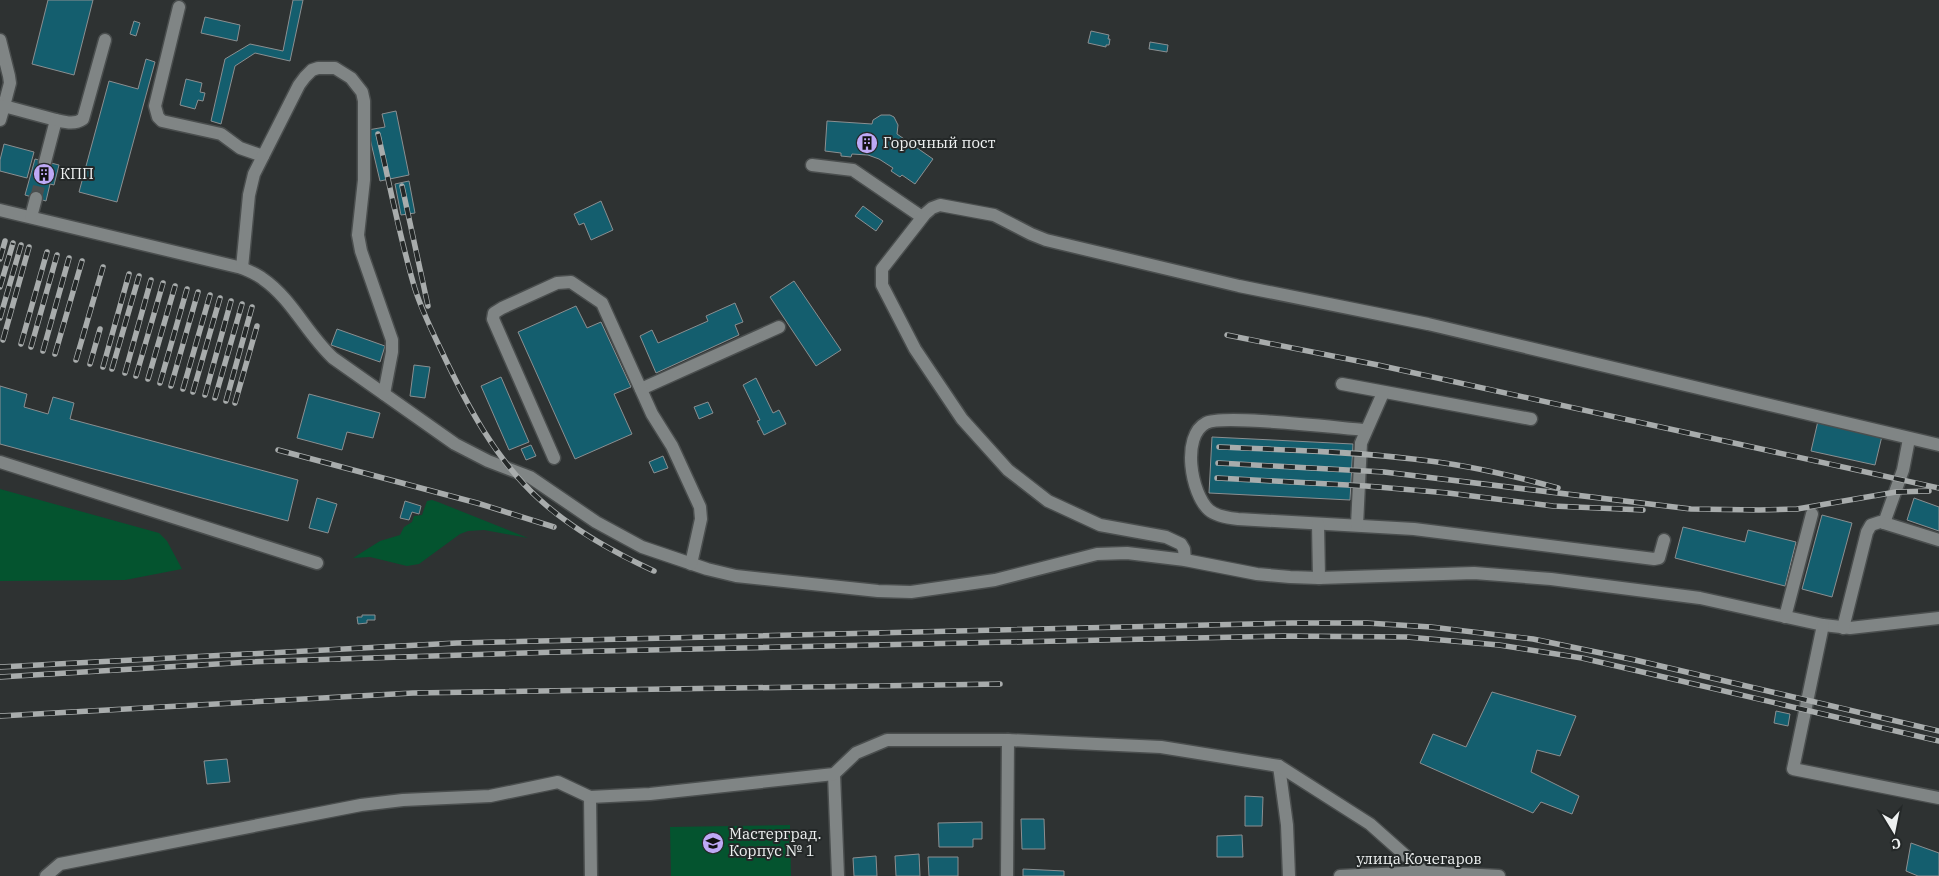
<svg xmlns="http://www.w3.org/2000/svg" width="1939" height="876" viewBox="0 0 1939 876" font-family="'IBM Plex Serif',serif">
<rect width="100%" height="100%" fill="#2e3232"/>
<!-- green -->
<g fill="#04542f">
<path d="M 0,489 L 159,533 L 167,541 L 182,569 L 125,580 L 0,581 Z"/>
<path d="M 432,500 L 438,502 L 528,538 L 484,530 L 468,531 L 460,534 L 419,564 L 407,566 L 370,557 L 353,558 L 380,541 L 400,535 L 404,527 L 412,522 L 414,516 L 422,515 L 427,501 Z"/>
<path d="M 790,825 L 791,876 L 671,876 L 670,827 Z"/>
</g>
<!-- building -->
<g fill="#145e6e" stroke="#8b8f91">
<path d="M 48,0 L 93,0 L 74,75 L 32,64 Z"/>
<path d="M 293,0 L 303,0 L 290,61 L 255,53 L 235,66 L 221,124 L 211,121 L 225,59 L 250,44 L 283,51 Z"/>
<path d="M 205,17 L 240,25 L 237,41 L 201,33 Z"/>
<path d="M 134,21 L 140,23 L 136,36 L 130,34 Z"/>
<path d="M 1091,31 L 1109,35 L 1108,39 L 1110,39 L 1109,45 L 1106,45 L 1106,47 L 1088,43 Z"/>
<path d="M 1150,42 L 1168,45 L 1167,52 L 1149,49 Z"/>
<path d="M 146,59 L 155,62 L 117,202 L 79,192 L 109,81 L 138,89 Z"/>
<path d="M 186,79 L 202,83 L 200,92 L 205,93 L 203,101 L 198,100 L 195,109 L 180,105 Z"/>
<path d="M 396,111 L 409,175 L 380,181 L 368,130 L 385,127 L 382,114 Z"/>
<path d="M 881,115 L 890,115 L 894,117 L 898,125 L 897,134 L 933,159 L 915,184 L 902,175 L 900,177 L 891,171 L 893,168 L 879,159 L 868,155 L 852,154 L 851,157 L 841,156 L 841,153 L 825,151 L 827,121 L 872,124 L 873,120 Z"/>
<path d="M 4,144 L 34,152 L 27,178 L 0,171 L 0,160 Z"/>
<path d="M 35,159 L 59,165 L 54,185 L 50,184 L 46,201 L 25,195 Z"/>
<path d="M 409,181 L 415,213 L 401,215 L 395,184 Z"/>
<path d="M 601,201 L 613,230 L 591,240 L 584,223 L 579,225 L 574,214 Z"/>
<path d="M 863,206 L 883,221 L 876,231 L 855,216 Z"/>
<path d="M 794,281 L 841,350 L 816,366 L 770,297 Z"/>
<path d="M 735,303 L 743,322 L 735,325 L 739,335 L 656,373 L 640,336 L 652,330 L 658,343 L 708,321 L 706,316 Z"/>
<path d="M 576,306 L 587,328 L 601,322 L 631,387 L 614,394 L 632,434 L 575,459 L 518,332 Z"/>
<path d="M 337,329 L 385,346 L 380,362 L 331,345 Z"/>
<path d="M 414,365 L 430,367 L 425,398 L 410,396 Z"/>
<path d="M 501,377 L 529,442 L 509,450 L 481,386 Z"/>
<path d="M 756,378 L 773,413 L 779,410 L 786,424 L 764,435 L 757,421 L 760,420 L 743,385 Z"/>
<path d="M 0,386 L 27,394 L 24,407 L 48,414 L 53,397 L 74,403 L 70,419 L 298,480 L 288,521 L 0,444 Z"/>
<path d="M 309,394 L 380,413 L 373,438 L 347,432 L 342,450 L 297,438 Z"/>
<path d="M 708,402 L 713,413 L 699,419 L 694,407 Z"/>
<path d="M 1818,421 L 1882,436 L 1875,465 L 1811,451 Z"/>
<path d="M 1212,437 L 1353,444 L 1350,500 L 1209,493 Z"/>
<path d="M 531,445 L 536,456 L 526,460 L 521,449 Z"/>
<path d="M 663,456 L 668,468 L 654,473 L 649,462 Z"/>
<path d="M 317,498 L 337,504 L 328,533 L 309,528 Z"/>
<path d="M 1914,498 L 1939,507 L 1939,531 L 1907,520 Z"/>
<path d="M 405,501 L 421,506 L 419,514 L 412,512 L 409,520 L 400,518 Z"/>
<path d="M 1822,515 L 1852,523 L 1832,597 L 1802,589 Z"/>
<path d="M 1683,527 L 1745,542 L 1748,530 L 1796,542 L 1785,586 L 1675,558 Z"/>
<path d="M 362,615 L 375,615 L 375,620 L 367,620 L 367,623 L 358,624 L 357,617 L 362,617 Z"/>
<path d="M 1492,692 L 1576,716 L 1560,756 L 1537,750 L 1531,772 L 1579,796 L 1572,814 L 1541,802 L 1533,813 L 1420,763 L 1433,734 L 1466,747 Z"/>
<path d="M 1776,711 L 1790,714 L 1788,726 L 1774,723 Z"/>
<path d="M 227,759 L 230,782 L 207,784 L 204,761 Z"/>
<path d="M 1245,796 L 1263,797 L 1262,826 L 1245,826 Z"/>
<path d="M 1021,819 L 1044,819 L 1045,849 L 1022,849 Z"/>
<path d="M 982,822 L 982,839 L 973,839 L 973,847 L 939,847 L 938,823 Z"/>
<path d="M 1242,835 L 1243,857 L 1217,857 L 1217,836 Z"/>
<path d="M 1911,843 L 1939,853 L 1939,876 L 1918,876 L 1906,871 Z"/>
<path d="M 919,854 L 920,876 L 896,876 L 895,856 Z"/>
<path d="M 876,856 L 877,876 L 854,876 L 853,858 Z"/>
<path d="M 928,857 L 958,857 L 958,876 L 929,876 Z"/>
<path d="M 1023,869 L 1064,871 L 1064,876 L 1023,876 Z"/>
</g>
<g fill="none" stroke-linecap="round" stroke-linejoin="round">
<!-- minor-tunnel -->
<path stroke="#4b4f4f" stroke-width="12" stroke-dasharray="12 6" stroke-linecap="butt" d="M 36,198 L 45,162"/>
<!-- minor casing -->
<g stroke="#4a4e4e" stroke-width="15">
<g id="minor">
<path d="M 179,7 L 155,106 L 158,117 L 162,121 L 221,134 L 240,148 L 263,156"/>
<path d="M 0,40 L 9,76 L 10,83 L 4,106"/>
<path d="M 0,120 L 4,106 L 56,120 L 45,162"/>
<path d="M 56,120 C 65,122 74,125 83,119 L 105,40"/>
<path d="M 812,165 L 853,170 L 922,217"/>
<path d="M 0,210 L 242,268 C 249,271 257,274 263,279 C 292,299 307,334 333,358 L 455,444 L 488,461 L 530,477 L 596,522 L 642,547 L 707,569 L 736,576 L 878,591 L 911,592 L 995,580 L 1097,554 L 1127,553 L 1185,560 L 1257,574 L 1290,577 L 1319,578 L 1474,573 L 1551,579 L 1700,598 L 1823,625 L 1850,628 L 1939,618"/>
<path d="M 31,217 L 36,198"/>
<path d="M 242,268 L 249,195 L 254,174 L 299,85 L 305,77 L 312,70 L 318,68 L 335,68 L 351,78 L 362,92 L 364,101 L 364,180 L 358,235 L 361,251 L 392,340 L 392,352 L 384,394"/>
<path d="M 1342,384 L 1531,419"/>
<path d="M 641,389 L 779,327"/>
<path d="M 1365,430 C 1338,428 1223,414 1206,423 C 1181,436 1191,494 1209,510 C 1216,516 1228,518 1238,519 L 1414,529 L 1654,559 L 1659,558 L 1664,540"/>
<path d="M 554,458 L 493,319 L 494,313 L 502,308 L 557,283 L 571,282 L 602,303 L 652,414 L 672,446 L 700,507 L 701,519 L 691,564"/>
<path d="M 0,462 L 317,563"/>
<path d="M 1884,523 L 1903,470 L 1909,439"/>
<path d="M 1318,524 L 1319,578"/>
<path d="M 1357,525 L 1361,443 L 1383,393"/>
<path d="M 1185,560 L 1184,549 L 1181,544 L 1166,537 L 1100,525 L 1048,501 L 1008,470 L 962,419 L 915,349 L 882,285 L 882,269 L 925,214 L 932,208 L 940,205 L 994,215 L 1031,234 L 1046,240 L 1239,286 L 1428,324 L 1939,445"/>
<path d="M 1785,617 L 1812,514"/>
<path d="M 1823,625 L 1793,769 L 1939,798"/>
<path d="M 1843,628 L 1867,532 L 1871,525 L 1880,522 L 1884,523 L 1939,540"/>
<path d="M 1279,766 L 1287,825 L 1289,876"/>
<path d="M 834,774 L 838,876"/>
<path d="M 590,797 L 591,876"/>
<path d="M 46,876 L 60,864 L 361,805 L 403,800 L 490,796 L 558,782 L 590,797 L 650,794 L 834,774 L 856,753 L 887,740 L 1008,740 L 1161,747 L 1279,766 L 1370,824 L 1424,872"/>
<path d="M 1007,876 L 1008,740"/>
<path d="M 1340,876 L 1424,872 L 1499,876"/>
</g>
</g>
<!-- minor -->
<use href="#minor" stroke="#808585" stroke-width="12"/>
<!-- rail casing -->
<g stroke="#a8acac" stroke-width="5.5">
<g id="rail">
<path d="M 378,134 C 390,186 400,239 415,289 C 422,311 432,331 442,352 C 467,405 495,459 539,499 C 573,530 613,552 654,571"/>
<path d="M 402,186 L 428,306"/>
<path d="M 0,259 L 5,241"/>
<path d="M 0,287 L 13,243"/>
<path d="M 0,318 L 21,245"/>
<path d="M 1227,335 L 1378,365 L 1939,488"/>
<path d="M 3,340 L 29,247"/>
<path d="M 21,344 L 47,252"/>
<path d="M 31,347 L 57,255"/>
<path d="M 43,351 L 69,258"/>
<path d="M 55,354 L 82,261"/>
<path d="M 76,360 L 103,267"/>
<path d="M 90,364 L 100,329"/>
<path d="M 103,367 L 129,274"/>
<path d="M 112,369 L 139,276"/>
<path d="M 125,373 L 151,280"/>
<path d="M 136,376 L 163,283"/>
<path d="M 148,379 L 175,286"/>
<path d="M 160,383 L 187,289"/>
<path d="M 171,386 L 198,292"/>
<path d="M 183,389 L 210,295"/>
<path d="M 193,392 L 220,298"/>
<path d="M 205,395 L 231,301"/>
<path d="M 215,398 L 242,304"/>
<path d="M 226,401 L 252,307"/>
<path d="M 235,403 L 257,326"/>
<path d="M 1219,447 C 1283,450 1348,451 1413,459 C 1462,464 1511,475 1558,488"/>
<path d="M 278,450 L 477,503 L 554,527"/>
<path d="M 1218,463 L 1384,472 L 1691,509 L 1759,510 L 1797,509 L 1896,492 L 1929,491"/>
<path d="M 1217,478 L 1366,486 L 1448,493 L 1553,506 L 1643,510"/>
<path d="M 0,667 L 457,643 L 1292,623 L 1367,623 L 1431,627 L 1533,639 L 1635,660 L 1939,731"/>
<path d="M 0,677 L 250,662 L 558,652 L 1283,636 L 1407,637 L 1499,645 L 1582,658 L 1939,741"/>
<path d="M 0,716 L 413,693 L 1000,684"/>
</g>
</g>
<!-- rail -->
<use href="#rail" stroke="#242828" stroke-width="4" stroke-dasharray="11" stroke-linecap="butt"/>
</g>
<!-- icons -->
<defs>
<g id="building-disc" transform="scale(1.125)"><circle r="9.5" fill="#bea9f5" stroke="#242828"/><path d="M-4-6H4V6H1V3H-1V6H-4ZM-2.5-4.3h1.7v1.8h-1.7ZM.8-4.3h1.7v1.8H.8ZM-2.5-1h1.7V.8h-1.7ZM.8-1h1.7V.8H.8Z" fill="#111"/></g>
<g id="school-disc" transform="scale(1.125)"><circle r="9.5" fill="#bea9f5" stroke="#242828"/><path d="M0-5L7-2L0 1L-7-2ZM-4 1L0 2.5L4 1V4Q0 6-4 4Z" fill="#111"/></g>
</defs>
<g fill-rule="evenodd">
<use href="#building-disc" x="867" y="143"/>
<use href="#building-disc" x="44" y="174"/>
<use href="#school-disc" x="713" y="843"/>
</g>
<g text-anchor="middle" stroke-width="4" stroke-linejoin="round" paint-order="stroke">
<!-- poi labels -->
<g font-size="15" fill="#eef1f1" stroke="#242828" text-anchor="start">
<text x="883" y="148">Горочный пост</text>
<text x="60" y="179">КПП</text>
<text x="729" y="839">Мастерград.<tspan x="729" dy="17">Корпус № 1</tspan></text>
</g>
<!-- street labels -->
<g font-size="15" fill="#eef1f1" stroke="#242828">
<text x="1419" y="864">улица Кочегаров</text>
</g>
</g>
<!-- north arrow -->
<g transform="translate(1894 831) rotate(170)" stroke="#242828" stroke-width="4" paint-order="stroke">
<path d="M0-4L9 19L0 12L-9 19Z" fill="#eef1f1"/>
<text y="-8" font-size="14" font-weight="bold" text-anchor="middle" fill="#eef1f1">С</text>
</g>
</svg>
